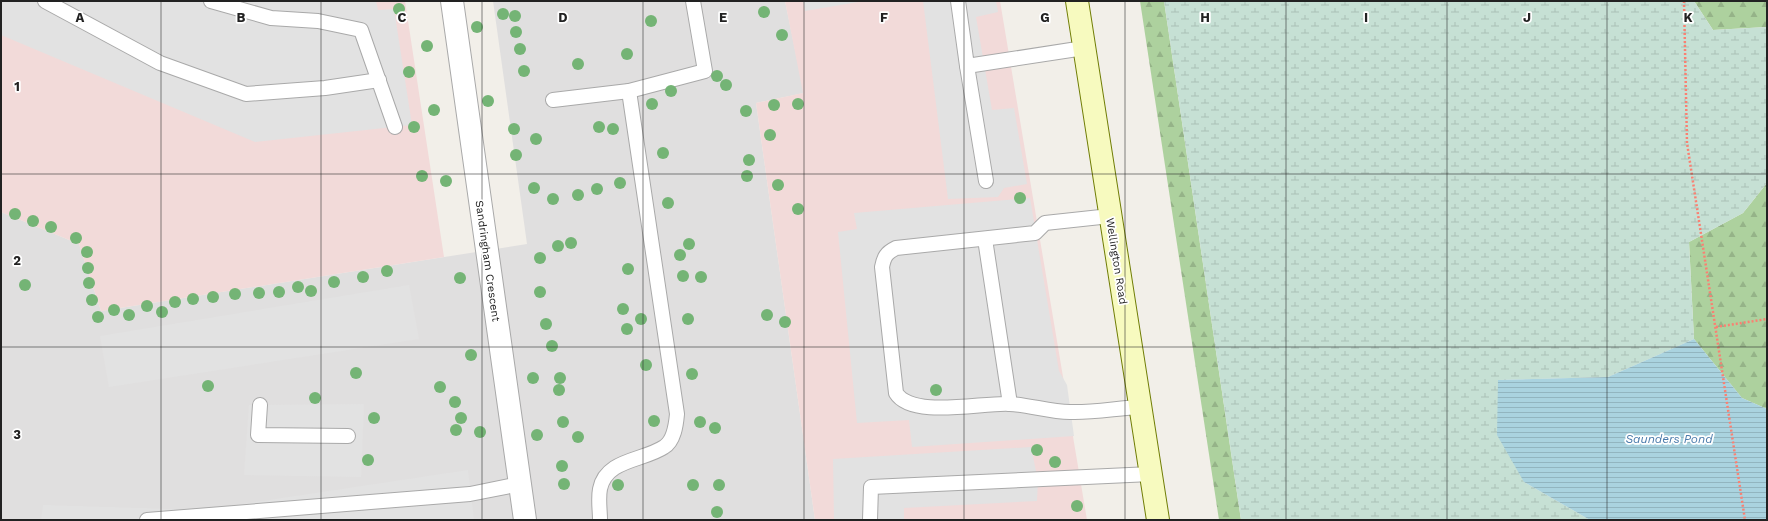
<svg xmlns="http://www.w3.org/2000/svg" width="1768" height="521" viewBox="0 0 1768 521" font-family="'Work Sans',sans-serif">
<defs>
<pattern id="forest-firs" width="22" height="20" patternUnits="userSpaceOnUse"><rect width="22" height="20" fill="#add19e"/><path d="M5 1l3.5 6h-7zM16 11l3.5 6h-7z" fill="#95b388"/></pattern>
<pattern id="wetland-marsh" width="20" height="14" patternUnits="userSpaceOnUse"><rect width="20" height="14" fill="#c6e0d4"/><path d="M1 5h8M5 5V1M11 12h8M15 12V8" fill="none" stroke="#aac0b6"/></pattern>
<pattern id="water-rules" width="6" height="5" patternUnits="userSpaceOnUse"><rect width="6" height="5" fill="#aad3df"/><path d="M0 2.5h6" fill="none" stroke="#92b5bf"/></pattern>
</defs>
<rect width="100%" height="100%" fill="#f2efe9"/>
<!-- residential -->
<path fill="#e0dfdf" d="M 493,1 L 785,1 L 804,93 L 756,103 L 815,520 L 1,520 L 1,212 L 79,244 L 101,311 L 527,244 Z"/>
<!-- commercial -->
<g fill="#f2dad9">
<path d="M 1,1 L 405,1 L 444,257 L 101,311 L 79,244 L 1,212 Z"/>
<path d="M 785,1 L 1000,1 L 1087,520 L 815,520 L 756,103 L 803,93 Z"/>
</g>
<!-- forest -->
<g fill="url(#forest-firs)">
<path d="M 1140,1 L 1164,1 L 1241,520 L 1219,520 Z"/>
<path d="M 1694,1 L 1767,1 L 1767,27 L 1713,30 Z"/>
<path d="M 1767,183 L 1767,409 L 1742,398 L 1694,339 L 1689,242 L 1743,213 Z"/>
</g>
<!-- wetland -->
<path fill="url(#wetland-marsh)" d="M 1164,1 L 1694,1 L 1713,30 L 1767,27 L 1767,183 L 1743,213 L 1689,242 L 1694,339 L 1608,377 L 1498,380 L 1524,482 L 1590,520 L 1241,520 Z"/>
<!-- parking -->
<g fill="#e2e2e2">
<path d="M 1,1 L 376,1 L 378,10 L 394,9 L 412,125 L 255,142 L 1,35 Z"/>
<path d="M 803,1 L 864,1 L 805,11 Z"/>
<path d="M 923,1 L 996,1 L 998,12 L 976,17 L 992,110 L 1014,108 L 1027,184 L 1004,188 L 998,197 L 948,199 Z"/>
<path d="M 1030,198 L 1059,371 L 1067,385 L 1074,436 L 912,447 L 909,420 L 857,423 L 838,232 L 857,229 L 854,213 Z"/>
<path d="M 409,285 L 419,339 L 109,387 L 100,336 Z"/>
<path d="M 364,404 L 361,477 L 244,475 L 249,405 Z"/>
<path d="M 1031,447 L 1038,481 L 1037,501 L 904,508 L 904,520 L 834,520 L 833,459 Z"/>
<path d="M 468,470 L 474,520 L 41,520 L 43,505 L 203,510 Z"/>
</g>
<!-- water -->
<path fill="url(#water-rules)" d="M 1694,339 L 1742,398 L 1767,409 L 1767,520 L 1590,520 L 1524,482 L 1497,435 L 1498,380 L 1608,377 Z"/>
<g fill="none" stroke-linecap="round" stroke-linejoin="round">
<!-- service casing -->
<g stroke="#a9a9a9" stroke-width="16">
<g id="service">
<path d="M 45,1 L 160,63 L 246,94 L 325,88 L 379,80"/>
<path d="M 211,1 L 271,18 L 318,21 L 361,30 L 395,127"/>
<path d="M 958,1 L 967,66 L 1084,48"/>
<path d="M 967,66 L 986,181"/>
<path d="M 553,100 L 629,91 L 705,71 L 693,1"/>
<path d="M 1110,216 L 1045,223 L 1035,233 L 896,248 C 886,253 884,257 882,267 L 896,393 C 912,419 983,402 1010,404 C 1030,405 1050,412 1070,412 C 1092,413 1118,408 1140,407"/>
<path d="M 985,239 L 1010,404"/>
<path d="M 260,405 L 258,435 L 348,436"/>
<path d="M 147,520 L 470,494 L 520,484"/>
<path d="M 600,520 C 600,510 598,499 600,489 C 606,459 643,461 664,447 C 674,441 676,425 677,414 L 629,91"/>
<path d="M 870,520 L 871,487 L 1151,474"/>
</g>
</g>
<!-- minor casing -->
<g stroke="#a9a9a9" stroke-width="24">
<path id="minor" d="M 452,1 L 525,520"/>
</g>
<!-- secondary casing -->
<g stroke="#707d05" stroke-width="24">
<path id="secondary" d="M 1077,1 L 1158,520"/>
</g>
<!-- path -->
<g stroke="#fa8072" stroke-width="2.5" stroke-dasharray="2 2" stroke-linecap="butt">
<path d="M 1684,1 L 1687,143 L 1745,520"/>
<path d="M 1716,327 L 1767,319"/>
</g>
<!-- service -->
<use href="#service" stroke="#fff" stroke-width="14"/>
<!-- minor -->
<use href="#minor" stroke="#fff" stroke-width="22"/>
<!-- secondary -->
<use href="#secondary" stroke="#f7fabf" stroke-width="22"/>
</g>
<!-- trees -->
<g fill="#74b475">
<circle cx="399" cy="9" r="6"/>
<circle cx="764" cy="12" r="6"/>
<circle cx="503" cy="14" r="6"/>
<circle cx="515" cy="16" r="6"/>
<circle cx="651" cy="21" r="6"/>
<circle cx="477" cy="27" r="6"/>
<circle cx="516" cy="32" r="6"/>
<circle cx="782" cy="35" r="6"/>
<circle cx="427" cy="46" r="6"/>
<circle cx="520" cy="49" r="6"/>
<circle cx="627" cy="54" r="6"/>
<circle cx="578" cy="64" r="6"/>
<circle cx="524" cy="71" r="6"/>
<circle cx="409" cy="72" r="6"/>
<circle cx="717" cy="76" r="6"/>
<circle cx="726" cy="85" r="6"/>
<circle cx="671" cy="91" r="6"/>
<circle cx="488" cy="101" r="6"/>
<circle cx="652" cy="104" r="6"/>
<circle cx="798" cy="104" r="6"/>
<circle cx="774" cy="105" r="6"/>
<circle cx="434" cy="110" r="6"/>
<circle cx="746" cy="111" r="6"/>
<circle cx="414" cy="127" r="6"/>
<circle cx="599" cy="127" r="6"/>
<circle cx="514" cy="129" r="6"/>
<circle cx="613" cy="129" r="6"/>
<circle cx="770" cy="135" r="6"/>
<circle cx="536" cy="139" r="6"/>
<circle cx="663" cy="153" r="6"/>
<circle cx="516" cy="155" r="6"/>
<circle cx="749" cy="160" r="6"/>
<circle cx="422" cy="176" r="6"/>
<circle cx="747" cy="176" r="6"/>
<circle cx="446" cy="181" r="6"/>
<circle cx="620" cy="183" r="6"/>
<circle cx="778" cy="185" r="6"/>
<circle cx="534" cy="188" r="6"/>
<circle cx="597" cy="189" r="6"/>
<circle cx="578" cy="195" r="6"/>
<circle cx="1020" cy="198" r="6"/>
<circle cx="553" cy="199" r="6"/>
<circle cx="668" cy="203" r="6"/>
<circle cx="798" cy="209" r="6"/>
<circle cx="15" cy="214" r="6"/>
<circle cx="33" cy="221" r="6"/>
<circle cx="51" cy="227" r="6"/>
<circle cx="76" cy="238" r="6"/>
<circle cx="571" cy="243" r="6"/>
<circle cx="689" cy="244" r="6"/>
<circle cx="558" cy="246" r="6"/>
<circle cx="87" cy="252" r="6"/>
<circle cx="680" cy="255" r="6"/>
<circle cx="540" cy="258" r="6"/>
<circle cx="88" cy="268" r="6"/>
<circle cx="628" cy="269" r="6"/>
<circle cx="387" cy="271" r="6"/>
<circle cx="683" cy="276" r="6"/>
<circle cx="363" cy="277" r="6"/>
<circle cx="701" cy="277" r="6"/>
<circle cx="460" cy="278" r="6"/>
<circle cx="334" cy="282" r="6"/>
<circle cx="89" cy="283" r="6"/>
<circle cx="25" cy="285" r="6"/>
<circle cx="298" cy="287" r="6"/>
<circle cx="311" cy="291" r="6"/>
<circle cx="279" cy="292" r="6"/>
<circle cx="540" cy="292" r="6"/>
<circle cx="259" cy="293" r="6"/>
<circle cx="235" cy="294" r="6"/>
<circle cx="213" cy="297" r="6"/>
<circle cx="193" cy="299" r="6"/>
<circle cx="92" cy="300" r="6"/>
<circle cx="175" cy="302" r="6"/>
<circle cx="147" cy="306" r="6"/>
<circle cx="623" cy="309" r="6"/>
<circle cx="114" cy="310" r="6"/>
<circle cx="162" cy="312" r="6"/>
<circle cx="129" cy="315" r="6"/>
<circle cx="767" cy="315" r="6"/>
<circle cx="98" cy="317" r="6"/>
<circle cx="641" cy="319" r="6"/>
<circle cx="688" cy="319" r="6"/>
<circle cx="785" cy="322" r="6"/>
<circle cx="546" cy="324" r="6"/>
<circle cx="627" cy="329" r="6"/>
<circle cx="552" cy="346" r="6"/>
<circle cx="471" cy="355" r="6"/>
<circle cx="646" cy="365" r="6"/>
<circle cx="356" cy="373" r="6"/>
<circle cx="692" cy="374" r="6"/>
<circle cx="533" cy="378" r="6"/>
<circle cx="560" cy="378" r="6"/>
<circle cx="208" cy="386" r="6"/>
<circle cx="440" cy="387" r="6"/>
<circle cx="559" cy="390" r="6"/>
<circle cx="936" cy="390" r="6"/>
<circle cx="315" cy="398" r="6"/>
<circle cx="455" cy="402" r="6"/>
<circle cx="374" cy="418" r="6"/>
<circle cx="461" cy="418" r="6"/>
<circle cx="654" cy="421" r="6"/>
<circle cx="563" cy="422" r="6"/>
<circle cx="700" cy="422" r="6"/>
<circle cx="715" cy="428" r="6"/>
<circle cx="456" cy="430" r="6"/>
<circle cx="480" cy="432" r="6"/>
<circle cx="537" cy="435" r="6"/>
<circle cx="578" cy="437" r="6"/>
<circle cx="1037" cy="450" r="6"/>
<circle cx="368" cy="460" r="6"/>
<circle cx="1055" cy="462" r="6"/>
<circle cx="562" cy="466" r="6"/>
<circle cx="564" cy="484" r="6"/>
<circle cx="618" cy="485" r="6"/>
<circle cx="693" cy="485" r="6"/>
<circle cx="719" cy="485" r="6"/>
<circle cx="1077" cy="506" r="6"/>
<circle cx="717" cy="512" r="6"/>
</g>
<!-- grid -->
<path fill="none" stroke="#222" stroke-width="1" stroke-opacity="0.55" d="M 161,1 L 161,520M 321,1 L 321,520M 482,1 L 482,520M 643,1 L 643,520M 804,1 L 804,520M 964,1 L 964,520M 1125,1 L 1125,520M 1286,1 L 1286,520M 1447,1 L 1447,520M 1607,1 L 1607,520M 1,174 L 1767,174M 1,347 L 1767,347"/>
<g text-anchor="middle" stroke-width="3.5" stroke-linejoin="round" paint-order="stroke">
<!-- street labels -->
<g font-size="11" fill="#222" stroke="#fff">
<text transform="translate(488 261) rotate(82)" y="4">Sandringham Crescent</text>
<text transform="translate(1117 261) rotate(81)" y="4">Wellington Road</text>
</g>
<!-- water labels -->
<g font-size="12" font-style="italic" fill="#4a7aab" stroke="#fff">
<text x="1669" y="443">Saunders Pond</text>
</g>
</g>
<g font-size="13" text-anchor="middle" font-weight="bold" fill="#222" stroke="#fff" stroke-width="3.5" stroke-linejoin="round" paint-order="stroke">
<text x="80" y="22">A</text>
<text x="241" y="22">B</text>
<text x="402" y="22">C</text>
<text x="563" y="22">D</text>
<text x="723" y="22">E</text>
<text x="884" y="22">F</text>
<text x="1045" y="22">G</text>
<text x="1205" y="22">H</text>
<text x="1366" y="22">I</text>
<text x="1527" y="22">J</text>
<text x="1688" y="22">K</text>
<text x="17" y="91">1</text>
<text x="17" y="265">2</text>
<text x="17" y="439">3</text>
</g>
<!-- border -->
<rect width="1768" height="521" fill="none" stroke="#222222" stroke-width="4"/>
</svg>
